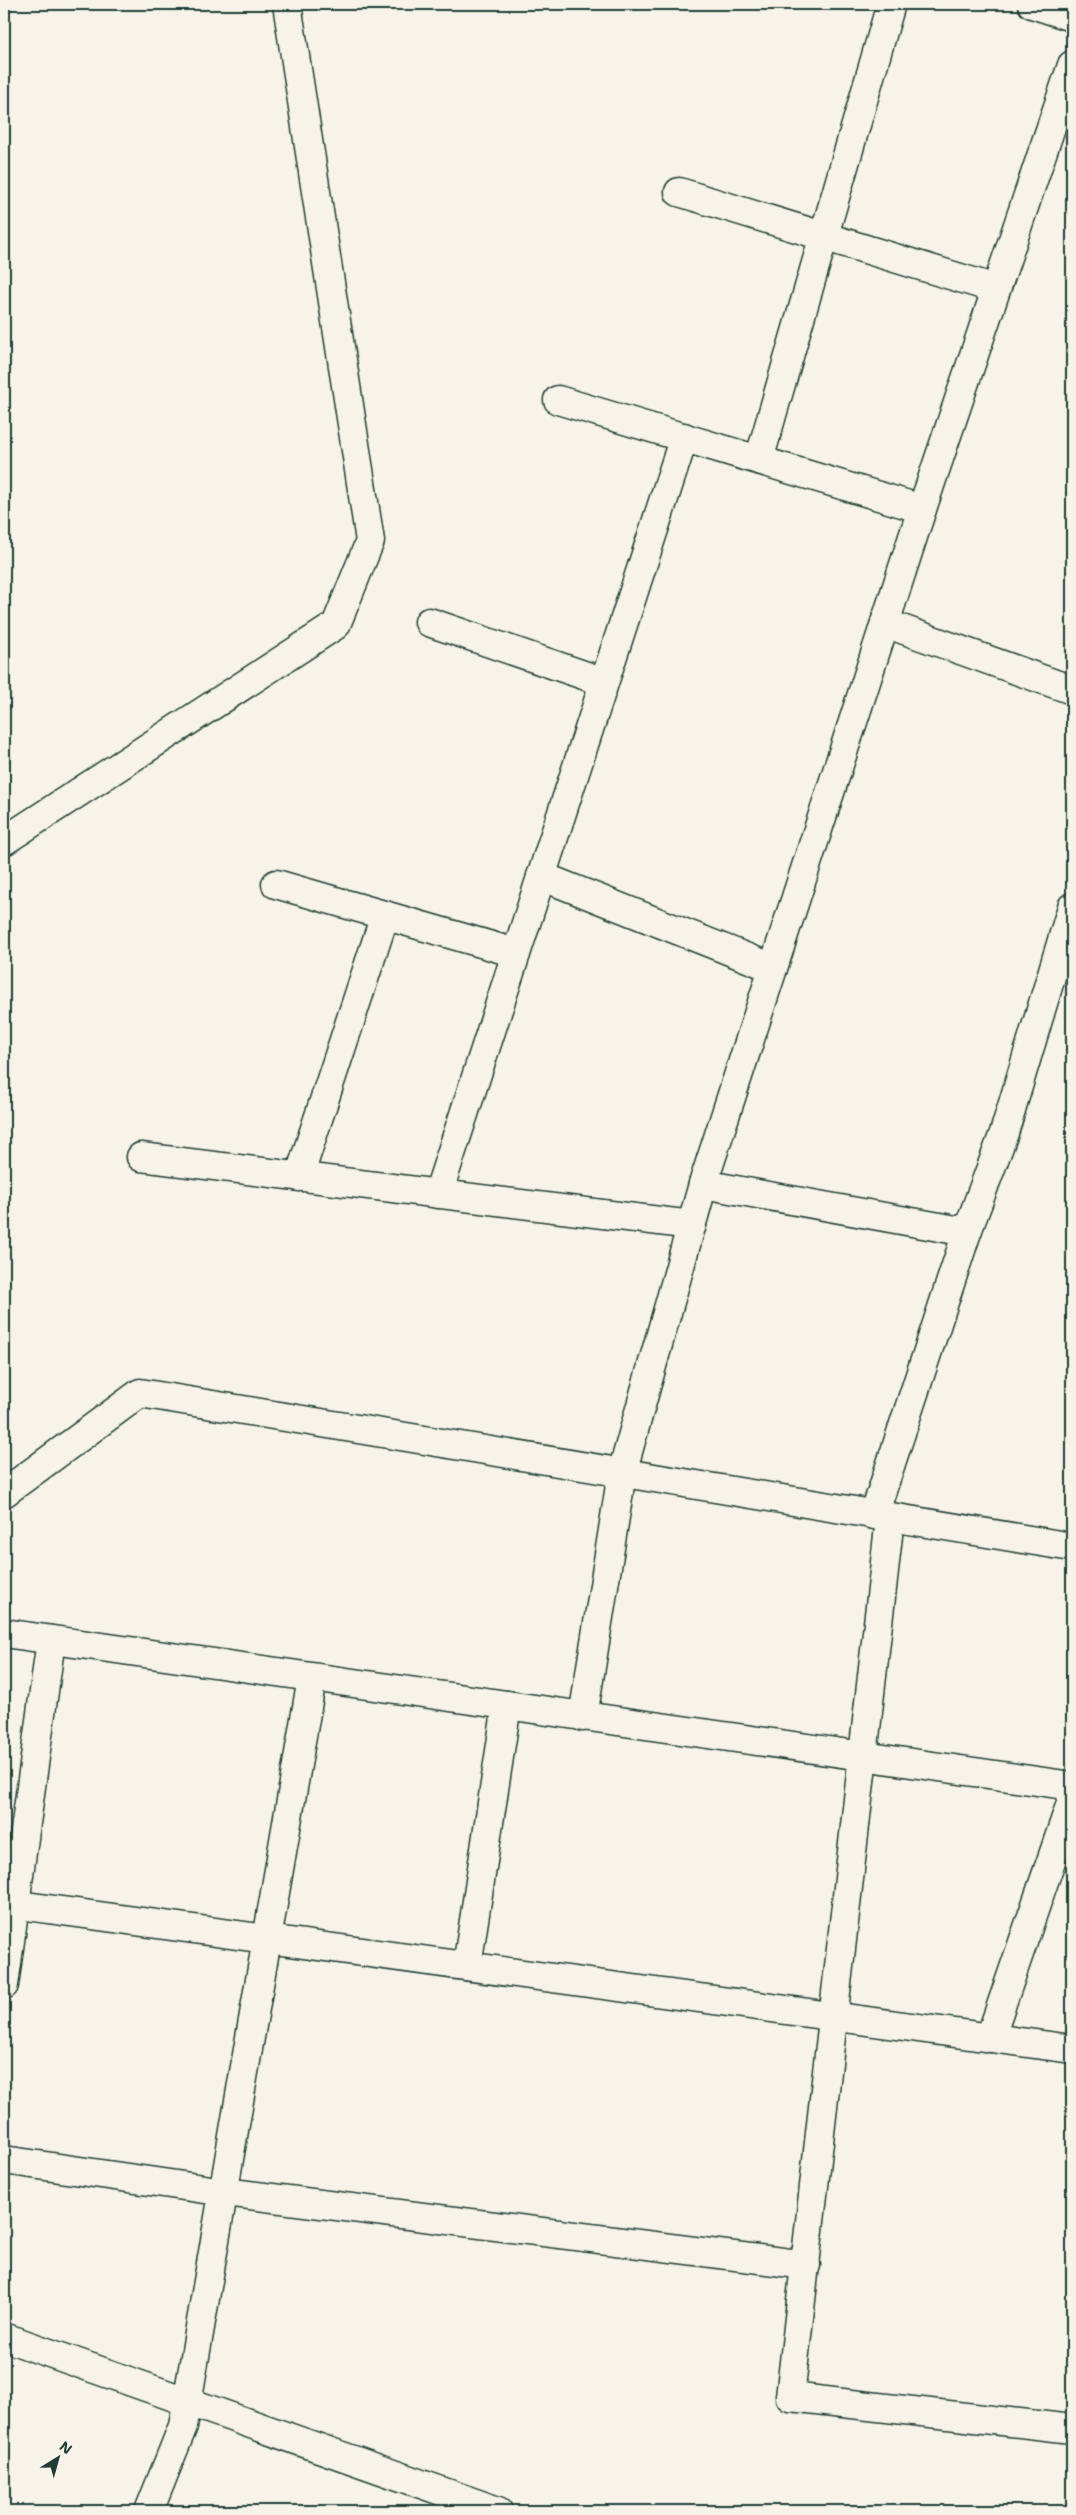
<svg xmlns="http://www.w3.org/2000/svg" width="1076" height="2515" viewBox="0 0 1076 2515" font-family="'Shantell Sans',sans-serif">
<rect width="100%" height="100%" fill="#f7f3e8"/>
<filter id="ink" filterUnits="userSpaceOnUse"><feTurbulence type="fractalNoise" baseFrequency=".02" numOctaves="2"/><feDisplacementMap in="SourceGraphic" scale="10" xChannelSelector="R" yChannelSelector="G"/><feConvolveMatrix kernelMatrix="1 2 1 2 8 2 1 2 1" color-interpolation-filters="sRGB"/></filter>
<g filter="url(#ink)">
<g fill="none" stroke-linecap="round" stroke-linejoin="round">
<!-- minor casing -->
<g stroke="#1f3d34" stroke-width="31">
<g id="minor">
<path d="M 1032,4 L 1072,17"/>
<path d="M 1072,65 L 922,509 L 703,1184 L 967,1232 L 1004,1133 L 1072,907"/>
<path d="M 679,192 L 996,289"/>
<path d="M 558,400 L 922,509"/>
<path d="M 759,460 L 891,4"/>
<path d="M 429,622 L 604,682"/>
<path d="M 885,623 L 1072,690"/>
<path d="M 4,841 L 336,625 L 370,541 L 287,4"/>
<path d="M 541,876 L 773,968"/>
<path d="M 276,884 L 516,953"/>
<path d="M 141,1157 L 692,1225"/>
<path d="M 299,1177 L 385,915"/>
<path d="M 438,1194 L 684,437"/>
<path d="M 4,1493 L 140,1393 L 1072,1547"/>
<path d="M 874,1515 L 967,1232"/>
<path d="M 890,1518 L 790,2397 L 1072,2429"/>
<path d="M 4,1633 L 1072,1786"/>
<path d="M 583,1717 L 622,1473 L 703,1184"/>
<path d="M 4,1903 L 1072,2049"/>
<path d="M 467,1966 L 507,1705"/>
<path d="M 4,1985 L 51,1640"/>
<path d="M 990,2038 L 1072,1800"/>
<path d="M 4,2160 L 225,2192 L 806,2265"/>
<path d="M 4,2337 L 498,2511"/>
<path d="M 149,2511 L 183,2426 L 312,1678"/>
</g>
</g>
<!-- minor -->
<use href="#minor" stroke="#f7f3e8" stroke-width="28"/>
</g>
</g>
<!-- margin -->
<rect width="1076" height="2515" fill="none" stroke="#f7f3e8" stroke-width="20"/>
<rect x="10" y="10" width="1056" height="2495" fill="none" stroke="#1f3d34" stroke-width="2" filter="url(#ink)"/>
<!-- north arrow -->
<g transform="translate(58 2458) rotate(37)" stroke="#f7f3e8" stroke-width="4" paint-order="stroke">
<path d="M0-4L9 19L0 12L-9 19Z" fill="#1f3d34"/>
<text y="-8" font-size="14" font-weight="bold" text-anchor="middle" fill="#1f3d34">N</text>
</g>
</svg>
